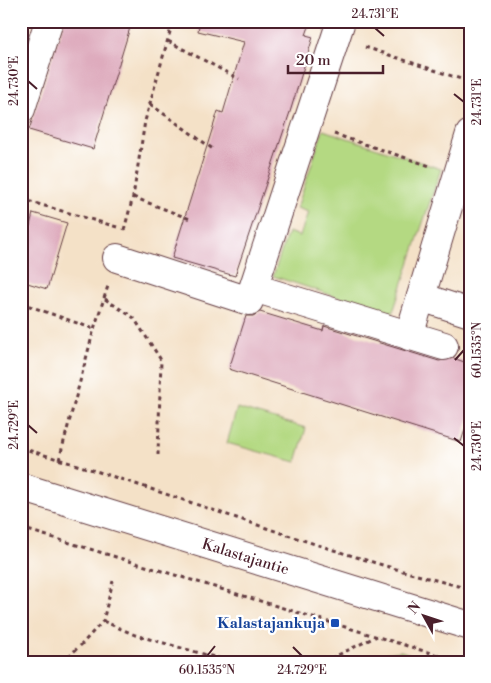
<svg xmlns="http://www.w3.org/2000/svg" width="491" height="683" viewBox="0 0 491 683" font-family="'Libre Bodoni',serif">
<rect width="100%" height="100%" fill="#fff"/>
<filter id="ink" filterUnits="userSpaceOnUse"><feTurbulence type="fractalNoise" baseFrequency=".02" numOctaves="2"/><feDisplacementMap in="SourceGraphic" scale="10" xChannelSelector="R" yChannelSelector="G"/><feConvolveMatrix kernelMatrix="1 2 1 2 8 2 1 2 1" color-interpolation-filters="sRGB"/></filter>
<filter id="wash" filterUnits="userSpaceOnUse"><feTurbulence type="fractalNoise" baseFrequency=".0096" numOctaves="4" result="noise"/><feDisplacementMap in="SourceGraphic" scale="20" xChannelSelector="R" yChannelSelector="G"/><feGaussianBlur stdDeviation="1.12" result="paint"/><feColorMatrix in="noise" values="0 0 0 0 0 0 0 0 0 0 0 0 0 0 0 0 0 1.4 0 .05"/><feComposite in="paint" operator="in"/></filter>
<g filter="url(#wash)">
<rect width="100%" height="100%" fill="#f4e1c7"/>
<!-- green -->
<g fill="#b4d982" stroke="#7f7c56">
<path d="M 323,130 L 441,169 L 392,315 L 273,276 L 288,232 L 300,236 L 308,212 L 297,208 Z"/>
<path d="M 237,408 L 306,428 L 296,462 L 227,443 Z"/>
<path d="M 401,651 L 432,662 L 358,662 L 375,655 Z"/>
</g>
<g id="blocks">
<!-- building -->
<g fill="#deabbd">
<path d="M 64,21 L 132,21 L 93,149 L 29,130 Z"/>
<path d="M 200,21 L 311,21 L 306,35 L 313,37 L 290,112 L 235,276 L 172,258 L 218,111 L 223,113 L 244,42 L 198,31 Z"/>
<path d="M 33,213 L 67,223 L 47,289 L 21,281 L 21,224 L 30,226 Z"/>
<path d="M 260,312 L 323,331 L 324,326 L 439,361 L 453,358 L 470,364 L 470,414 L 461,442 L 229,369 L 246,316 L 253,316 Z"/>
</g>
</g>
</g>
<g filter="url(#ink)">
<use href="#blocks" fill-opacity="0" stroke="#643c42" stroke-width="1"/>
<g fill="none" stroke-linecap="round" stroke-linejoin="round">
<!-- minor casing -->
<g stroke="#643c42" stroke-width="30">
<g id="minor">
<path d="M 21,109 L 49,21"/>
<path d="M 117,258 L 249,301 L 341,21"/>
<path d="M 254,288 L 444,346"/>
<path d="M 421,297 L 470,313"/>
<path d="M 409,336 L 470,134"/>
</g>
</g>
<!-- major casing -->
<g stroke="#643c42" stroke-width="30">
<g id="major">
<path id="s1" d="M 21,487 L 470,626"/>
</g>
</g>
<!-- path -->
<g stroke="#643c42" stroke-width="3" stroke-dasharray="4 4" stroke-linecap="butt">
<path d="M 168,41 L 239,79"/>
<path d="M 365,47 L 470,82"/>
<path d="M 470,84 L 465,101 L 470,103"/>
<path d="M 150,104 L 213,149"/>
<path d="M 334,134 L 430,166"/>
<path d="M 133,197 L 190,219"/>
<path d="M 21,199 L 117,227"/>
<path d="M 124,230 L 133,197 L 145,121 L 173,21"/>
<path d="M 105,299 L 134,318 L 161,360 L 158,455"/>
<path d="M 21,303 L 94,329"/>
<path d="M 21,448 C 172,492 317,551 470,589"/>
<path d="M 59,460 L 94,329 L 108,286"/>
<path d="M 21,528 L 460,662"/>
<path d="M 103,621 L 135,635 L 232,662"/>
<path d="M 62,662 L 81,645 L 103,621 L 113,581"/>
<path d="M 324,662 L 377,636"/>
</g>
<!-- minor -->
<use href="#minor" stroke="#fff" stroke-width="28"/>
<!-- major -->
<use href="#major" stroke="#fff" stroke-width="28"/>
</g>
</g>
<!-- ticks -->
<path fill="none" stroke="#4a1f2b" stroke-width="2" d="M 375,28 L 384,36M 28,81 L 37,89M 454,94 L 464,102M 455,360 L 464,350M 28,425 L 37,433M 454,438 L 464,446M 293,647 L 302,656M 207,656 L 215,646"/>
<!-- markers -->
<rect fill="#1a4fb4" stroke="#fff" stroke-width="2" x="330" y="618" width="10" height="10" rx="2.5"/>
<g text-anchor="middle" stroke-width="4.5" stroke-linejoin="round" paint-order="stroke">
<!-- street labels -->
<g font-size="15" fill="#4a1f2b" stroke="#fff">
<text dy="5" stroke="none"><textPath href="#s1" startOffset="235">Kalastajantie</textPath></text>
</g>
<!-- transit labels -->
<g font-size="15" font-weight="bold" fill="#164399" stroke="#fff" text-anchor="end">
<text x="325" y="628">Kalastajankuja</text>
</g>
</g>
<!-- margin -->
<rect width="491" height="683" fill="none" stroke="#fff" stroke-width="55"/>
<!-- north arrow -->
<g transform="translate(424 616) rotate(310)" stroke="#ffffff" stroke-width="4" paint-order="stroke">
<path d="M0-4L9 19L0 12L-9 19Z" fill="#4a1f2b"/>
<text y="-8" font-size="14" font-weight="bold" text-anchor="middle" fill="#4a1f2b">N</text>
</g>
<!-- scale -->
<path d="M288 65v8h95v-8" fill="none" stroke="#4a1f2b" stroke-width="2.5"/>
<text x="296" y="65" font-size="15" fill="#4a1f2b" stroke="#ffffff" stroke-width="4" paint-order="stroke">20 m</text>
<rect x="28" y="28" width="436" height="628" fill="none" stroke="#4a1f2b" stroke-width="2"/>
<g font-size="12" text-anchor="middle" fill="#4a1f2b">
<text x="375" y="18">24.731°E</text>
<text transform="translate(14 81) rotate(-90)" y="4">24.730°E</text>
<text transform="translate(477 102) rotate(-90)" y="4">24.731°E</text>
<text transform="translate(477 350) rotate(-90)" y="4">60.1535°N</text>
<text transform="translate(14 425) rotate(-90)" y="4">24.729°E</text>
<text transform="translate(477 446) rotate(-90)" y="4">24.730°E</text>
<text x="207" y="674">60.1535°N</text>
<text x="302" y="674">24.729°E</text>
</g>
</svg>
